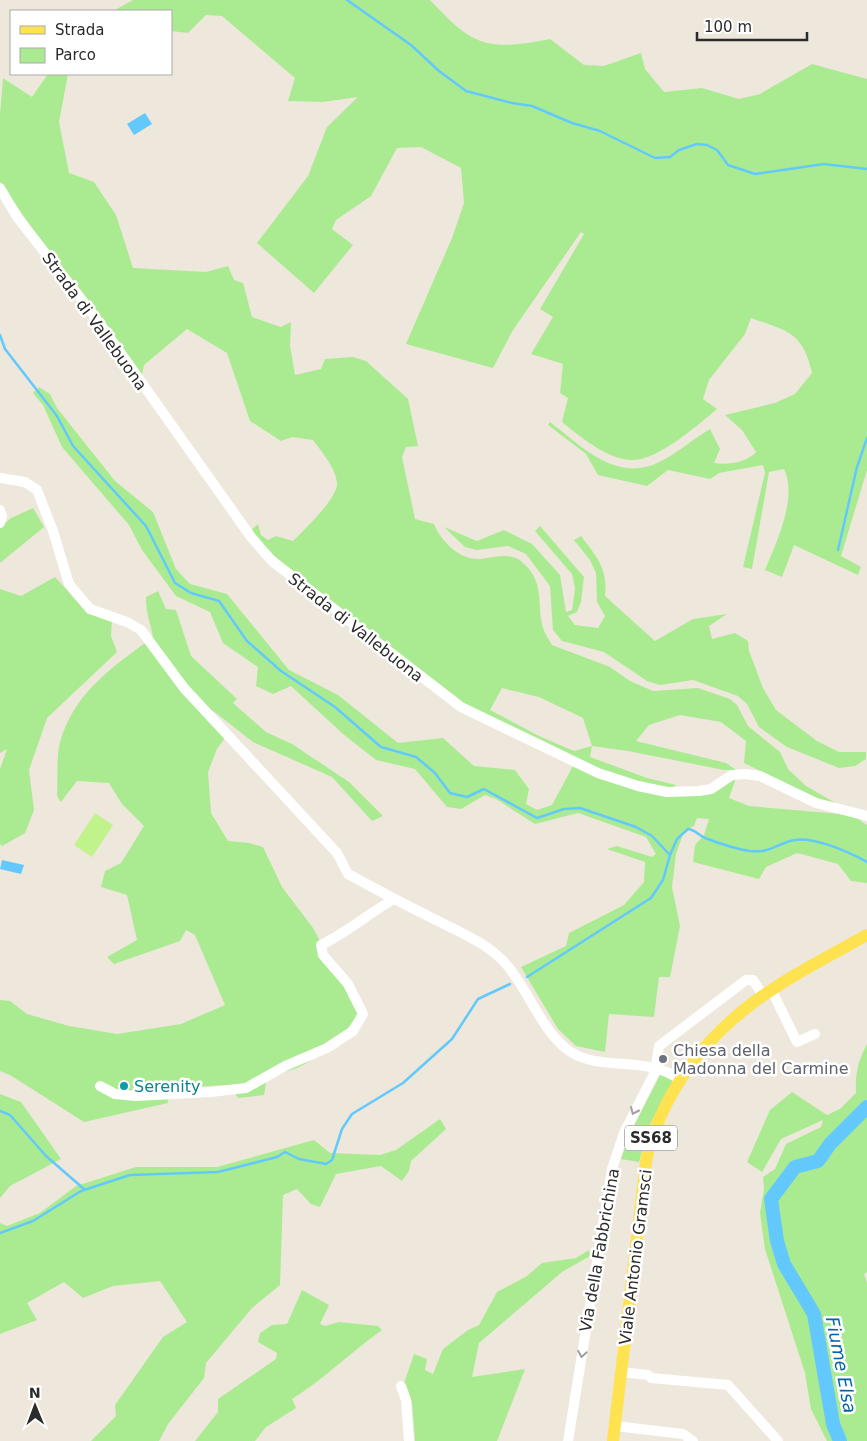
<svg xmlns="http://www.w3.org/2000/svg" width="867" height="1441" viewBox="0 0 867 1441" font-family="'DejaVu Sans',sans-serif">
<rect width="100%" height="100%" fill="#eee7db"/>
<!-- green -->
<g fill="#aaeb92" fill-rule="evenodd">
<path d="M 133,0 L 430,0 C 441,11 453,25 467,34 C 491,51 523,44 550,39 L 584,65 L 604,66 L 641,53 L 645,69 L 664,92 L 702,88 L 739,99 L 760,94 L 812,64 L 867,79 L 867,470 L 841,556 L 861,567 L 858,575 L 794,545 L 782,577 L 765,570 C 776,543 798,498 784,469 L 769,472 L 752,569 L 743,567 L 765,473 L 763,465 L 719,473 L 710,479 L 668,470 L 647,486 L 598,475 L 586,454 L 548,425 L 550,422 C 585,449 619,486 665,459 C 681,450 695,438 710,429 L 720,449 L 714,463 C 728,465 746,463 756,452 L 742,430 L 725,415 L 775,403 L 795,394 L 812,373 C 803,332 787,331 751,318 L 745,334 L 709,380 L 703,399 L 717,409 C 698,425 657,461 632,460 C 606,459 581,437 562,422 L 568,398 L 560,393 L 563,364 L 531,354 L 553,317 L 540,309 L 584,234 L 581,232 L 513,330 L 493,368 L 406,344 L 452,238 L 464,203 L 461,168 L 421,147 L 397,148 L 371,196 L 336,220 L 332,229 L 353,245 L 314,293 L 257,243 L 308,176 L 327,127 L 358,97 L 323,102 L 288,101 L 295,78 L 222,16 L 206,15 L 188,33 L 171,31 L 171,11 L 113,11 Z"/>
<path d="M 48,74 L 68,74 L 59,122 L 69,173 L 94,182 L 116,215 L 133,268 L 206,272 L 228,266 L 234,280 L 243,283 L 252,317 L 281,327 L 291,322 L 290,345 L 295,375 L 321,369 L 325,359 L 353,357 L 366,361 L 408,399 L 418,446 L 406,447 L 402,457 L 415,519 L 434,524 C 441,541 459,560 480,559 C 492,558 510,552 521,561 C 546,582 536,602 543,628 C 545,634 549,640 552,645 L 610,667 L 630,681 L 653,691 L 698,688 L 730,699 L 737,705 L 748,726 L 780,752 L 788,769 L 806,786 L 839,805 L 814,797 L 744,763 L 746,741 L 721,722 L 680,715 L 649,725 L 636,741 L 726,763 L 736,770 L 724,770 L 628,751 L 592,746 L 590,757 L 647,778 L 676,785 L 673,788 L 634,781 L 606,772 L 480,714 L 437,686 L 267,550 L 251,530 L 258,524 L 261,535 L 268,540 L 276,536 L 293,541 C 303,531 338,498 337,483 C 336,468 321,451 313,440 L 292,437 L 281,441 L 250,421 L 227,353 L 187,329 L 144,365 L 140,383 L 0,182 L 0,115 L 3,78 L 32,97 ZM 502,688 L 539,697 L 583,718 L 592,746 L 574,751 L 539,736 L 490,710 Z"/>
<path d="M 39,387 L 50,394 L 57,408 L 115,481 L 153,512 L 176,569 L 190,584 L 227,594 L 289,670 L 338,695 L 398,743 L 443,738 L 474,766 L 515,770 L 529,789 L 526,804 L 537,810 L 552,805 L 573,766 L 600,779 L 703,794 L 736,778 L 729,798 L 749,806 L 852,815 L 867,825 L 867,883 L 851,881 L 838,864 L 797,853 L 766,867 L 759,879 L 693,862 L 695,845 L 704,835 L 709,819 L 697,818 L 694,826 L 684,831 L 676,854 L 672,887 L 680,926 L 670,977 L 659,977 L 654,1017 L 609,1014 L 605,1052 L 576,1046 L 558,1029 L 521,967 L 566,946 L 569,933 L 624,905 L 644,882 L 645,862 L 607,849 L 617,846 L 652,857 L 656,854 L 646,837 L 578,813 L 535,824 L 496,799 L 485,795 L 461,809 L 447,807 L 415,769 L 376,760 L 343,734 L 291,686 L 273,694 L 256,686 L 258,667 L 223,643 L 210,612 L 176,596 L 142,550 L 129,525 L 62,447 L 43,405 L 33,393 Z"/>
<path d="M 33,508 L 44,527 L 0,563 L 0,528 L 11,518 Z"/>
<path d="M 540,526 L 584,577 L 581,602 L 577,612 L 568,616 L 575,625 L 598,628 L 605,616 L 597,602 L 596,573 L 590,560 L 574,540 L 581,536 C 597,557 608,569 605,596 L 655,641 L 693,619 L 727,614 L 709,626 L 712,639 L 735,633 L 748,641 L 749,651 L 763,688 L 776,710 L 817,741 L 839,752 L 866,752 L 866,759 L 855,766 L 839,768 L 787,747 L 759,727 L 747,704 L 738,696 L 693,680 L 660,685 L 647,681 L 604,652 L 562,641 L 553,630 L 550,586 L 526,554 L 508,546 L 477,550 L 465,547 L 444,527 L 477,541 L 504,530 L 532,544 L 560,575 L 566,612 L 572,610 L 575,589 L 572,574 L 535,531 Z"/>
<path d="M 55,577 L 84,609 L 112,620 L 111,636 L 117,652 L 47,718 L 29,770 L 34,810 L 25,833 L 2,846 L 0,844 L 0,769 L 7,749 L 0,753 L 0,589 L 21,596 Z"/>
<path d="M 158,591 L 166,609 L 176,610 L 191,656 L 237,699 L 233,703 L 266,732 L 292,744 L 349,782 L 383,816 L 372,821 L 332,777 L 253,742 L 212,710 L 202,714 L 225,738 L 217,749 L 208,772 L 211,813 L 228,841 L 249,843 L 263,847 L 282,887 L 313,928 L 359,1013 C 346,1034 312,1066 287,1071 C 281,1072 274,1071 268,1071 L 264,1095 L 238,1098 L 229,1085 L 166,1088 L 168,1103 L 84,1122 L 10,1075 L 0,1071 L 0,1000 L 10,1001 L 27,1014 L 69,1026 L 117,1034 L 181,1024 L 225,1005 L 195,935 L 186,930 L 180,941 L 114,964 L 107,957 L 137,940 L 127,895 L 101,887 L 105,871 L 121,863 L 144,826 L 122,804 L 109,783 L 77,781 L 61,802 L 57,796 C 58,779 56,758 60,742 C 75,691 113,667 153,637 C 150,620 146,615 146,597 Z"/>
<path d="M 867,1044 L 867,1272 L 864,1274 L 867,1283 L 867,1441 L 827,1441 L 811,1409 L 805,1373 L 765,1249 L 760,1213 L 764,1189 L 763,1177 L 775,1169 L 786,1144 L 821,1127 L 823,1120 L 781,1139 L 762,1172 L 747,1162 L 770,1110 L 792,1092 L 827,1115 L 840,1109 L 856,1093 C 855,1074 858,1061 867,1044 Z"/>
<path d="M 661,1073 L 674,1079 L 648,1128 L 639,1162 L 621,1159 L 629,1136 Z"/>
<path d="M 0,1094 L 21,1102 L 61,1159 L 10,1186 L 0,1198 Z"/>
<path d="M 440,1119 L 446,1129 L 411,1161 L 409,1171 L 402,1181 L 381,1166 L 336,1174 L 320,1207 L 311,1204 L 297,1189 L 283,1195 L 280,1285 L 252,1308 L 206,1363 L 204,1378 L 168,1424 L 159,1441 L 91,1441 L 116,1416 L 115,1405 L 163,1337 L 187,1322 L 160,1281 L 113,1286 L 83,1298 L 64,1282 L 27,1303 L 37,1320 L 0,1334 L 0,1223 L 7,1226 L 40,1213 L 76,1186 L 136,1167 L 217,1167 L 314,1140 L 330,1153 L 380,1155 L 396,1150 Z"/>
<path d="M 589,1250 L 590,1256 L 562,1272 L 479,1343 L 472,1377 L 525,1369 L 497,1441 L 415,1441 L 412,1402 L 404,1383 L 414,1354 L 427,1359 L 425,1370 L 433,1374 L 443,1349 L 468,1330 L 479,1325 L 497,1292 L 527,1276 L 542,1263 L 576,1258 Z"/>
<path d="M 302,1290 L 329,1305 L 320,1324 L 325,1326 L 339,1322 L 378,1326 L 382,1330 C 351,1352 324,1379 292,1399 L 296,1408 L 266,1427 L 255,1441 L 195,1441 L 218,1412 L 218,1399 L 276,1359 L 277,1353 L 258,1342 L 260,1333 L 272,1325 L 287,1324 Z"/>
</g>
<!-- pitch -->
<path fill="#c1f38c" d="M 95,813 L 113,825 L 92,857 L 74,845 Z"/>
<!-- water -->
<g fill="#63c9fc">
<path d="M 145,113 L 152,124 L 134,135 L 127,124 Z"/>
<path d="M 2,860 L 24,865 L 21,874 L 0,869 Z"/>
</g>
<g fill="none" stroke-linecap="round" stroke-linejoin="round">
<!-- stream -->
<g stroke="#63c9fc" stroke-width="2.5">
<path d="M 347,0 L 411,45 L 439,71 L 466,91 L 512,103 L 532,106 L 572,123 L 600,131 L 655,158 L 670,157 L 679,150 L 697,144 L 707,145 L 717,150 L 728,165 L 755,174 L 824,164 L 867,169"/>
<path d="M 0,335 L 5,349 L 57,416 L 73,446 L 146,526 L 175,583 L 191,593 L 219,601 L 247,641 L 281,671 L 335,707 L 381,747 L 416,757 L 435,773 L 450,793 L 467,797 L 484,789 L 537,818 L 564,809 L 580,808 L 636,827 L 652,836 L 670,855 L 677,839 L 688,829 C 696,830 698,835 705,838 C 718,843 736,849 750,851 C 769,853 774,846 790,841 C 810,834 849,852 867,862"/>
<path d="M 838,550 L 857,467 L 867,438"/>
<path d="M 527,977 L 651,898 L 663,880 L 670,855"/>
<path d="M 0,1111 L 10,1115 L 46,1156 L 84,1189"/>
<path d="M 0,1233 L 33,1221 L 81,1191 L 130,1175 L 218,1172 L 277,1157 L 285,1152 L 299,1159 L 326,1164 L 332,1160 L 342,1129 L 352,1114 L 403,1083 L 452,1039 L 478,999 L 510,984"/>
</g>
<!-- river -->
<path stroke="#63c9fc" stroke-width="14" d="M 840,1441 L 833,1424 L 814,1314 L 784,1264 L 777,1241 L 771,1199 L 795,1167 L 818,1161 L 830,1144 L 867,1107"/>
<!-- minor -->
<g stroke="#fff" stroke-width="10">
<path d="M 0,188 L 17,217 L 93,314 L 251,537 L 272,561 L 461,707 L 598,773 L 638,786 L 667,792 L 699,791 L 711,789 L 732,775 L 745,774 L 760,776 L 816,803 L 867,816"/>
<path d="M 0,478 L 25,482 L 37,490 L 53,531 L 69,584 L 90,609 L 127,622 L 141,630 L 184,688 L 337,853 L 348,874 C 377,890 406,905 436,920 C 460,932 487,943 506,964 C 528,989 542,1031 568,1050 C 599,1073 647,1054 680,1080"/>
<path d="M 0,510 L 2,516 L 0,523"/>
<path d="M 771,989 L 797,1042 L 815,1034"/>
<path d="M 100,1086 L 115,1094 L 136,1096 L 211,1092 L 246,1088 L 285,1066 L 327,1048 L 353,1031 L 363,1014 L 348,984 L 323,955 L 321,945 C 347,933 369,913 394,899"/>
<path d="M 621,1372 L 648,1375 L 651,1378 L 728,1385 L 778,1441"/>
<path d="M 401,1386 L 406,1400 L 409,1441"/>
<path d="M 615,1426 L 683,1434 L 693,1441"/>
<path d="M 568,1441 L 612,1169 L 624,1133 L 655,1072 L 659,1046 L 746,980 L 753,980 L 762,994"/>
</g>
<!-- major -->
<path stroke="#ffe250" stroke-width="12" d="M 613,1441 L 646,1162 C 651,1133 663,1108 679,1082 C 726,1007 793,976 867,935"/>
</g>
<!-- one-way arrows -->
<defs><path id="oneway-chevron" d="M-2-3.5L2.5 0L-2 3.5" fill="none" stroke-width="1.6" stroke-linecap="round" stroke-linejoin="round" transform="scale(1.25)"/></defs>
<g stroke="#a0a0a0">
<use href="#oneway-chevron" transform="translate(634 1111) rotate(114)"/>
<use href="#oneway-chevron" transform="translate(582 1354) rotate(99)"/>
</g>
<!-- markers -->
<circle fill="#6b7280" stroke="#fff" stroke-width="2" cx="663" cy="1059" r="5"/>
<circle fill="#0f9aa8" stroke="#fff" stroke-width="2" cx="124" cy="1086" r="5"/>
<g text-anchor="middle" stroke-width="5" stroke-linejoin="round" paint-order="stroke">
<!-- shield labels -->
<rect fill="#fff" stroke="#6b6b6b" stroke-width="1" x="625" y="1125.5" width="52" height="25" rx="4"/>
<g font-size="15" font-weight="bold" fill="#2b2b2b">
<text x="651" y="1143">SS68</text>
</g>
<!-- street labels -->
<g font-size="16" fill="#2b2b2b" stroke="#fff">
<text transform="translate(95 321) rotate(54)" y="6">Strada di Vallebuona</text>
<text transform="translate(356 627) rotate(38)" y="6">Strada di Vallebuona</text>
<text transform="translate(599 1250) rotate(-80)" y="6">Via della Fabbrichina</text>
<text transform="translate(635 1257) rotate(-83)" y="6">Viale Antonio Gramsci</text>
</g>
<!-- worship labels -->
<g font-size="16" fill="#5b616d" stroke="#fff" text-anchor="start">
<text x="673" y="1056">Chiesa della<tspan x="673" dy="18">Madonna del Carmine</tspan></text>
</g>
<!-- culture labels -->
<g font-size="16" fill="#0d838f" stroke="#fff" text-anchor="start">
<text x="134" y="1092">Serenity</text>
</g>
<!-- water labels -->
<g font-size="18" font-style="italic" fill="#0064aa" stroke="#fff">
<text transform="translate(841 1365) rotate(79)" y="6">Fiume Elsa</text>
</g>
</g>
<!-- legend -->
<rect x="10" y="10" width="162" height="65" fill="#ffffff" stroke="#aaaaaa"/>
<rect x="20" y="26" width="25" height="8" fill="#ffe250" stroke="#aaaaaa"/>
<text x="55" y="35" font-size="15" fill="#2b2b2b">Strada</text>
<rect x="20" y="48" width="25" height="15" fill="#aaeb92" stroke="#aaaaaa"/>
<text x="55" y="60" font-size="15" fill="#2b2b2b">Parco</text>
<!-- north arrow -->
<g transform="translate(35 1406) rotate(359)" stroke="#ffffff" stroke-width="4" paint-order="stroke">
<path d="M0-4L9 19L0 12L-9 19Z" fill="#2b2b2b"/>
<text y="-8" font-size="14" font-weight="bold" text-anchor="middle" fill="#2b2b2b">N</text>
</g>
<!-- scale -->
<path d="M697 32v8h110v-8" fill="none" stroke="#2b2b2b" stroke-width="2.5"/>
<text x="704" y="32" font-size="15" fill="#2b2b2b" stroke="#ffffff" stroke-width="4" paint-order="stroke">100 m</text>
</svg>
